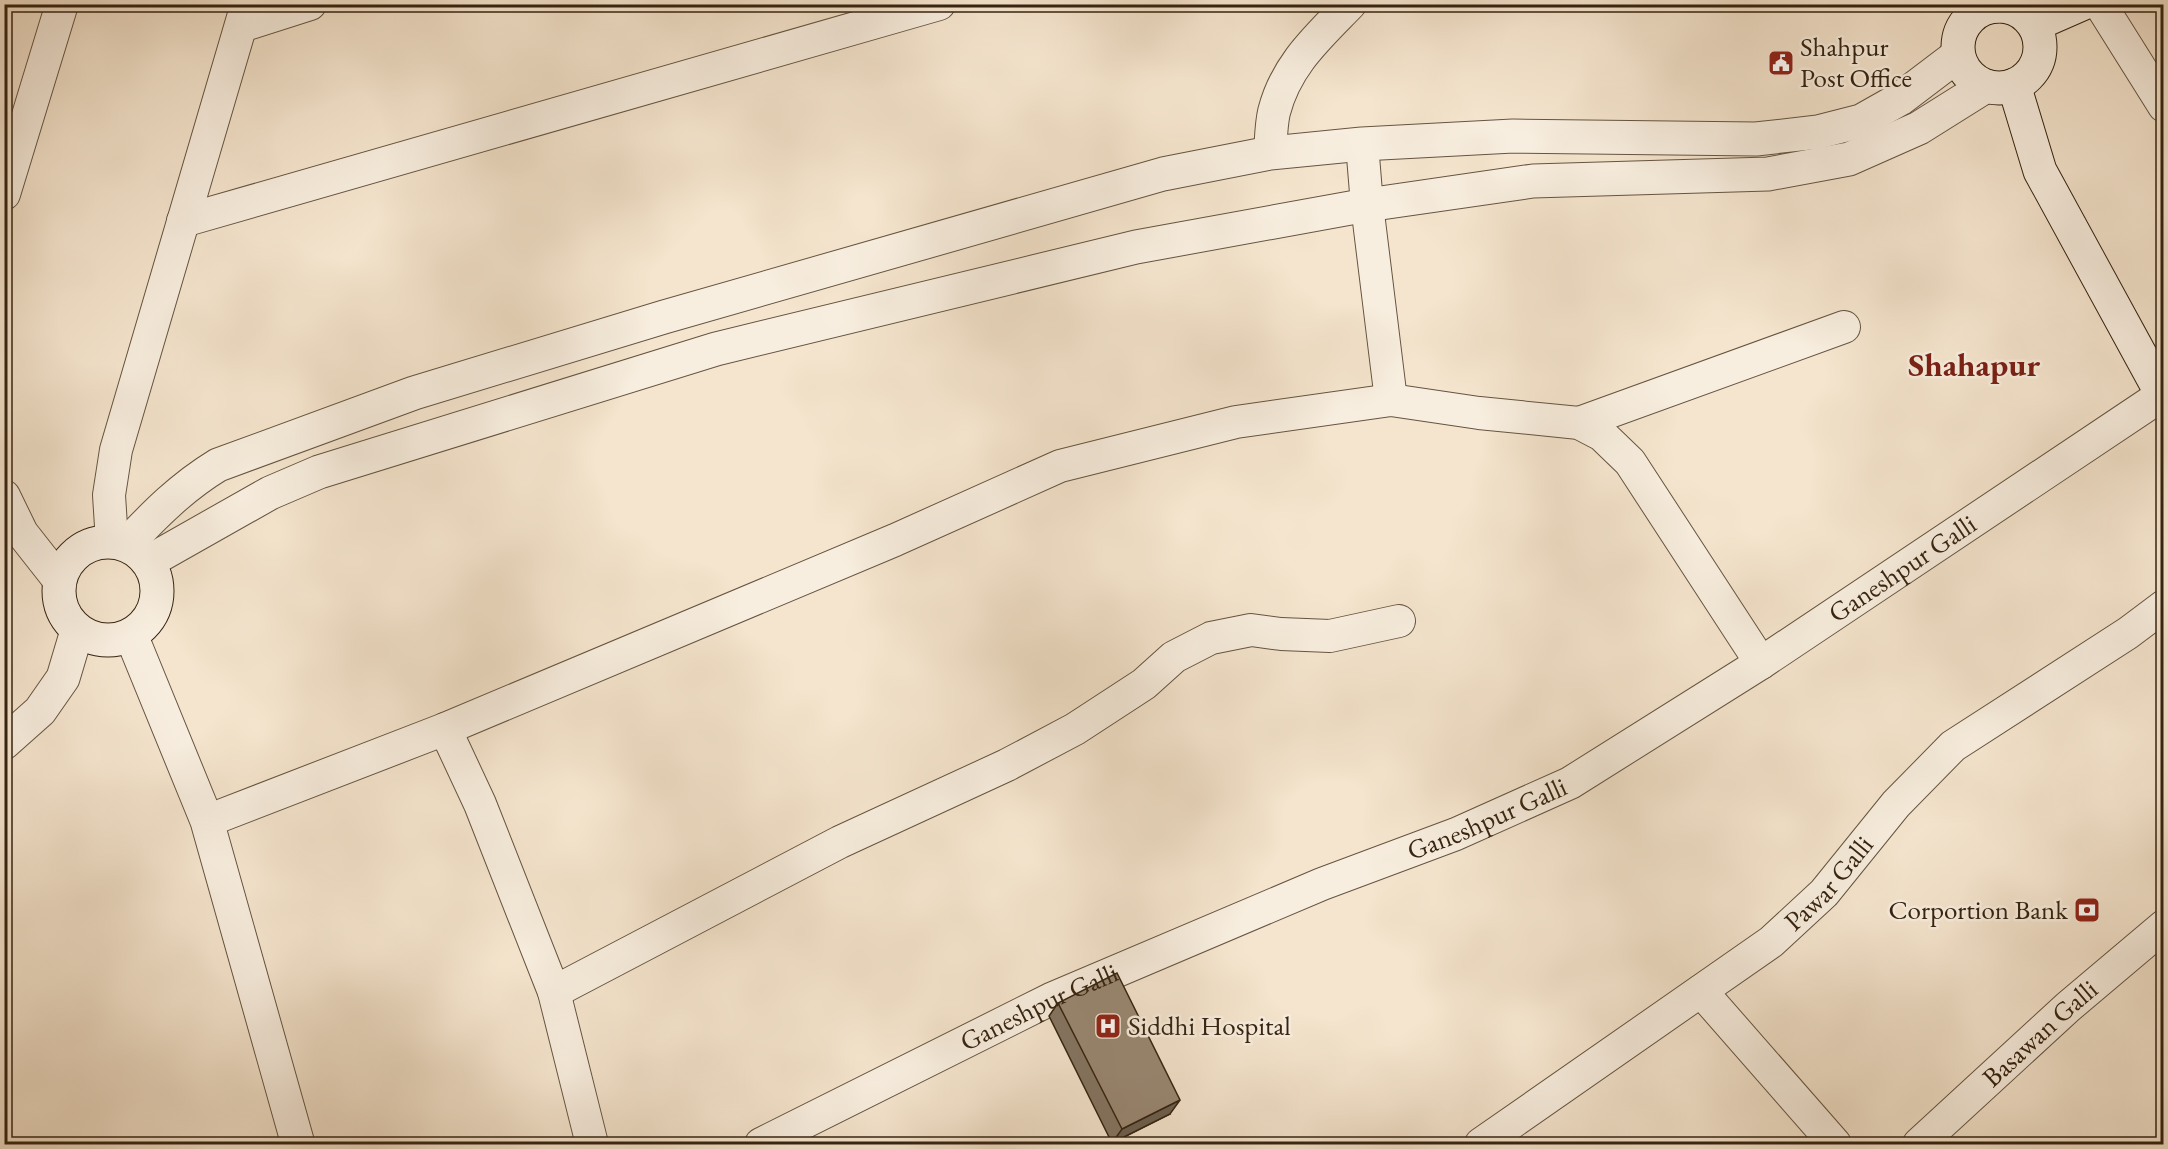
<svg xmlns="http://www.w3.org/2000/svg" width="2168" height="1149" viewBox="0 0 2168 1149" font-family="'EB Garamond',serif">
<rect width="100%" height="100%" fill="#f5e5ce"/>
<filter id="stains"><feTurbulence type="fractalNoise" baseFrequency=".00333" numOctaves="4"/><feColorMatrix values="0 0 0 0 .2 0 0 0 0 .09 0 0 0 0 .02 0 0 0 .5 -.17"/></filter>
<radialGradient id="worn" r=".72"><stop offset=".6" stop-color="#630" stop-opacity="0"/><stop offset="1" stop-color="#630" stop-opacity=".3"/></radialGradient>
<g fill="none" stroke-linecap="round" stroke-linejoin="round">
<!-- minor casing -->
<g stroke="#655440" stroke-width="34">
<g id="minor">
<path d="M 2100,4 L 2164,106"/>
<path d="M 241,26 L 310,4"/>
<path d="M 1362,144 L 1367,205 L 1391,400"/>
<path d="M 1270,153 C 1271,140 1271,125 1274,112 C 1286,65 1317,38 1350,4"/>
<path d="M 4,194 L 62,4"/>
<path d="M 183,221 L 939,4"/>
<path d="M 1579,423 L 1844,327"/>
<path d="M 4,496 L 22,533 L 59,580"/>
<path d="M 112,542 L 109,495 L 116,450 L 247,4"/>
<path d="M 445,729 L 480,804 L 554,992 L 592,1144"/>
<path d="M 207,821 L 445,729 L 895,540 L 1060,466 L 1236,422 L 1391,400 L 1479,413 L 1579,423 L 1602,435 L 1630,462 L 1761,663"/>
<path d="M 1701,991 L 1835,1144"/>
<path d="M 554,992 L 840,842 L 1007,765 L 1075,729 L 1144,684 L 1174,657 L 1211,638 L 1251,630 L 1281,634 L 1330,636 L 1399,621"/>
<path id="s1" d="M 761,1144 L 1051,999 L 1322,884 L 1456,834 L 1570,783 L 1761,663 L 2162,395"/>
<path id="s2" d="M 1481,1144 L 1771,942 L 1824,893 L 1896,804 L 1953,746 L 2128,633 L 2164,606"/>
<path id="s3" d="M 1919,1144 L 2068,1007 L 2164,926"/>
</g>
</g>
<!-- tertiary casing -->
<g stroke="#655440" stroke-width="35">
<g id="tertiary">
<path d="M 1997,6 L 1998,4"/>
<path d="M 126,545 C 155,514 182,487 218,465 L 414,393 L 664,317 L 1163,174 L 1270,153 L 1362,144 L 1513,136 L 1756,139 L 1818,132 L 1861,121 L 1900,99 L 1958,55"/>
<path d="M 148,562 L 270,493 L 319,472 L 716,349 L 1136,247 L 1367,205 L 1533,181 L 1768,174 L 1849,159 L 1919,128 L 1986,86"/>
<path d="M 131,635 L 207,821 L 298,1144"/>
<path d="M 4,743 L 40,711 L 63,678 L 77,631"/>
</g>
</g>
<!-- secondary casing -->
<g stroke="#352310" stroke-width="35">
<g id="secondary">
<circle cx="1999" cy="47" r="41"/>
<path d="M 2034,25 L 2082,4"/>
<path d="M 2014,85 L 2040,171 L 2164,398"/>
<circle cx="108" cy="591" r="49"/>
</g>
</g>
<!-- minor -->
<use href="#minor" stroke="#f8eedf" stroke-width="32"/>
<!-- tertiary -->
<use href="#tertiary" stroke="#f8eedf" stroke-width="33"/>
<!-- secondary -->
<use href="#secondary" stroke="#f8eedf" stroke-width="33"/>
</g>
<!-- wall -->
<path fill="#847563" stroke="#352310" stroke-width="1.5" d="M 1058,1003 L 1170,1114 L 1112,1143 L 1049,1016 Z"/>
<!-- shaded-wall -->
<path fill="#6b5f50" stroke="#352310" stroke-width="1.5" d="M 1180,1100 L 1170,1114 L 1112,1143 L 1122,1129 Z"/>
<!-- building -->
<path fill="#998873" stroke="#352310" stroke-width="1.5" d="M 1117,973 L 1180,1100 L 1122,1129 L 1058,1003 Z"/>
<!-- icons -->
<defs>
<g id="civic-square" transform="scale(1.35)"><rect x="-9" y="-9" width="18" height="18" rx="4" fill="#8f2418" stroke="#f8eedf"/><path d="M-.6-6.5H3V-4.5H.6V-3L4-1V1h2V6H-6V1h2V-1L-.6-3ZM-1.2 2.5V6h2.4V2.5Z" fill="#fff"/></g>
<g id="bank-square" transform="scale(1.35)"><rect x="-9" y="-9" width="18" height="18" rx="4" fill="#8f2418" stroke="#f8eedf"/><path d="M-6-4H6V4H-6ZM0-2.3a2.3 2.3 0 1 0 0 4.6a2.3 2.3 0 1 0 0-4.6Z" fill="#fff"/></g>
<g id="hospital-square" transform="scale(1.35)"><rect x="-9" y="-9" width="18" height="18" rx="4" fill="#8f2418" stroke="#f8eedf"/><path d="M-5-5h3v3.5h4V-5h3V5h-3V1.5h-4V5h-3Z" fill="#fff"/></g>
</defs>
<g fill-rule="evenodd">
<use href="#civic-square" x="1781" y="63"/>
<use href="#bank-square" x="2087" y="910"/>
<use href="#hospital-square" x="1108" y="1026"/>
</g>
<g text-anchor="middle" stroke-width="5" stroke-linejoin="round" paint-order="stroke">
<!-- poi labels -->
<g font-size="27" fill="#352310" stroke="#f8eedf" text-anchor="start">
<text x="1800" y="56">Shahpur<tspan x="1800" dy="31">Post Office</tspan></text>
<text x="2068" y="919" text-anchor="end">Corportion Bank</text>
<text x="1128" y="1035">Siddhi Hospital</text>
</g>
<!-- street labels -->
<g font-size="27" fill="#352310" stroke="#f8eedf">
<text dy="9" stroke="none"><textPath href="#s1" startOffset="1282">Ganeshpur Galli</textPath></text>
<text dy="9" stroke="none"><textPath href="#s1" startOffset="796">Ganeshpur Galli</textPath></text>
<text dy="9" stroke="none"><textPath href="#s2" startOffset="436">Pawar Galli</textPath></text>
<text dy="9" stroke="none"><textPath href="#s1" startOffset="310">Ganeshpur Galli</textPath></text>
<text dy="9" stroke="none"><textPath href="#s3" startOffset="164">Basawan Galli</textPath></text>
</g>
<!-- district labels -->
<g font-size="33" font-weight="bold" fill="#7a1f14" stroke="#f8eedf">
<text x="1974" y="376">Shahapur</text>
</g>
</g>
<!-- margin -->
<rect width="2168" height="1149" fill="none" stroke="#f5e5ce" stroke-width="24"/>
<rect x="6" y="6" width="2156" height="1137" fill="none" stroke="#352310" stroke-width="3"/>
<rect x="12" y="12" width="2144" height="1125" fill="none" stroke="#352310" stroke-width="1.5"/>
<rect width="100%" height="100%" filter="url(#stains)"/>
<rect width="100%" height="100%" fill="url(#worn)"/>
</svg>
